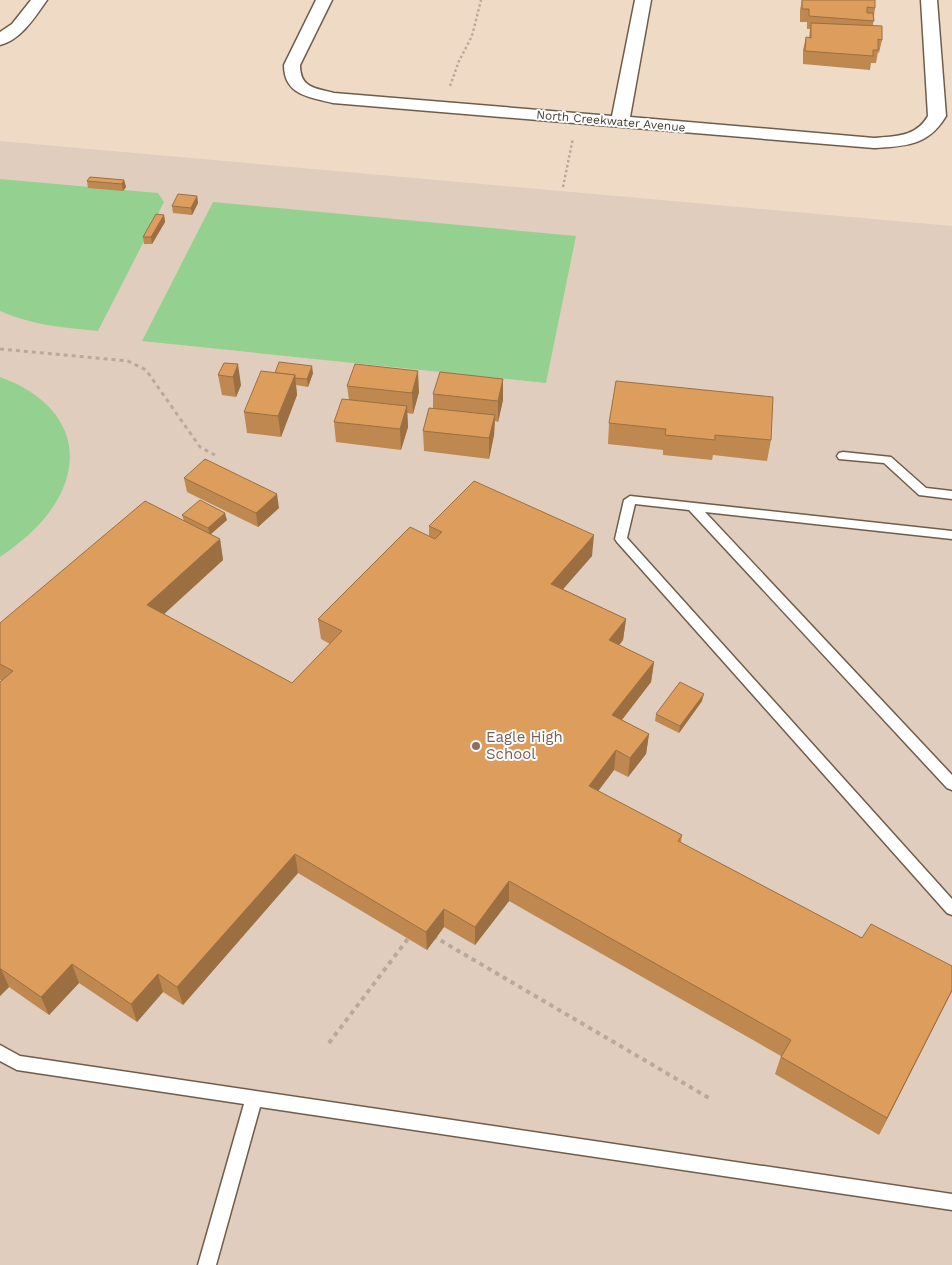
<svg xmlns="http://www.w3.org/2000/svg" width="952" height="1265" viewBox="0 0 952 1265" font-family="'Work Sans',sans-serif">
<rect width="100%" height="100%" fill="#efdac6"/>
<!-- education -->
<path fill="#e1cdbe" d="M 0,141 L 952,226 L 952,1265 L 0,1265 Z"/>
<!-- green -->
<g fill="#94d191">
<path d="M 0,179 L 158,193 L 164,202 L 98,331 C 65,328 31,325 0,311 Z"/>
<path d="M 213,202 L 576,236 L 546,383 L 142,341 Z"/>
<path d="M 0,377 C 69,402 93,459 44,519 C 31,534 16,546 0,557 Z"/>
</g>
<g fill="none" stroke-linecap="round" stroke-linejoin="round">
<!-- lane casing -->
<g stroke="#6f5d4b" stroke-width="3">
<g id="lane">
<path d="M 843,452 L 891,457 L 926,488 L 952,491 L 952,499 L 919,495 L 884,463 L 839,459 L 837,456 L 839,453 Z"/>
<path d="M 630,496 L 952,531 L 952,539 L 705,512 L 952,775 L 952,790 L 947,788 L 689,510 L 635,504 L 627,538 L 952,899 L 952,915 L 947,913 L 617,542 L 615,539 L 624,500 Z"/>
<path d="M 0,1045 L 20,1056 L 952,1194 L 952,1210 L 260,1107 L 216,1265 L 198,1265 L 244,1104 L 17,1070 L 0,1061 Z"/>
</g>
</g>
<!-- street casing -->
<g stroke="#6f5d4b" stroke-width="3">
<g id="street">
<path d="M 31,0 L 47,0 C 35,17 21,40 0,45 L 0,32 L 12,24 Z"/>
<path d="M 316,0 L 332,0 L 300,65 C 300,88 315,88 334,93 L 612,116 L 635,0 L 651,0 L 630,117 L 874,138 C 896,136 916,137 928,116 L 921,0 L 937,0 L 946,116 C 928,146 906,146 874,148 L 333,103 C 309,97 284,95 284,65 Z"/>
</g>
</g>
<!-- path-far2 -->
<g stroke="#baa999" stroke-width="2.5" stroke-dasharray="2.5 2.5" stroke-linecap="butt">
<path d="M 450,86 L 459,61 L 472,36 L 481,0"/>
<path d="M 563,187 L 573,138"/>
</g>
<!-- path-far1 -->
<path stroke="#baa999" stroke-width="3" stroke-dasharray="4 4" stroke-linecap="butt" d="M 0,349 L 128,361 L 146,370 L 200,447 L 215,455"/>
<!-- path -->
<g stroke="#baa999" stroke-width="4" stroke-dasharray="4.5 4.5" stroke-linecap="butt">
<path d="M 433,936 L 709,1098"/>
<path d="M 329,1043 L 410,936"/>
</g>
<!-- lane -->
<use href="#lane" fill="#fff" fill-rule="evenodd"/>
<!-- street -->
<use href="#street" fill="#fff" fill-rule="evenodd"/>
</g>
<!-- wall -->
<g fill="#be8850">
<path d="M 802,0 L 875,0 L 875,8 L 873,25 L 882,40 L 879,53 L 878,52 L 876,63 L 871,63 L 870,70 L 803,64 L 803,50 L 806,37 L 809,38 L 810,29 L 807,29 L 807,22 L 800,22 L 800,10 Z"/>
<path d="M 124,180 L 126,187 L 123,191 L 88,188 L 87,181 Z"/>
<path d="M 197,196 L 198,203 L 192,215 L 173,213 L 172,206 Z"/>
<path d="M 164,215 L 165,222 L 152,244 L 144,244 L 143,237 Z"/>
<path d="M 224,363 L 241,385 L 236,397 L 222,395 L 218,375 Z"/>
<path d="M 275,373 L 313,373 L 308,387 L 296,385 L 297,395 L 281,437 L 247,433 L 244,412 Z"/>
<path d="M 503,379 L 503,400 L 498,422 L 495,421 L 494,435 L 489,459 L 424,451 L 423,431 L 433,408 L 433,394 Z"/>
<path d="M 347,386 L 419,392 L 413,414 L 407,413 L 408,427 L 401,450 L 336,442 L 334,422 L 349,400 Z"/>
<path d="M 609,423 L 771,440 L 767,461 L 713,455 L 712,460 L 663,455 L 663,450 L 608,444 Z"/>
<path d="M 184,478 L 279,508 L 258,527 L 187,492 Z"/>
<path d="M 182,515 L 227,520 L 210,534 L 220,539 L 223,560 L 164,614 L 292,683 L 330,644 L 321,639 L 318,619 L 429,536 L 429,526 L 592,556 L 563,589 L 626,619 L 623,640 L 619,645 L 654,662 L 651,682 L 622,720 L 649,734 L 646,754 L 628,777 L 614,770 L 598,791 L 682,835 L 681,843 L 862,938 L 952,966 L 952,991 L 879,1135 L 775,1074 L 781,1056 L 509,901 L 475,945 L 444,927 L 427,950 L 298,873 L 183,1005 L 163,992 L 137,1022 L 79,983 L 49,1015 L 9,987 L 0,996 L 0,682 L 2,681 L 0,680 L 0,623 L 184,521 Z"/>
<path d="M 702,701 L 679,733 L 655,721 L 656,714 Z"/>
</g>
<!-- shaded-wall -->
<g fill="#9b6f41">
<path d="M 124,180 L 126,187 L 123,191 L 122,184 Z"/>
<path d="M 197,196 L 198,203 L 192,215 L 191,208 Z"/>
<path d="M 164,215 L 165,222 L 152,244 L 151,237 Z"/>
<path d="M 238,364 L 241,385 L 236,397 L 233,377 Z"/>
<path d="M 312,366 L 313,373 L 308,387 L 307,379 Z"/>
<path d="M 418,371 L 419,392 L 413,414 L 412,393 Z"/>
<path d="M 295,375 L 297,395 L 281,437 L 278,416 Z"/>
<path d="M 503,379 L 503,400 L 498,422 L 498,401 Z"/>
<path d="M 407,406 L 408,427 L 401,450 L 400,429 Z"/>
<path d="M 495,415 L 494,435 L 489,459 L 489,438 Z"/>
<path d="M 277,494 L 279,508 L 258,527 L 256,513 Z"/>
<path d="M 225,513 L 227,520 L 210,535 L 208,528 Z"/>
<path d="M 594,535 L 592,556 L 550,604 L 551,584 Z"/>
<path d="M 220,539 L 223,560 L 152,625 L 147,605 Z"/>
<path d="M 626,619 L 623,640 L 607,661 L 609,640 Z"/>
<path d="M 654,662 L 651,682 L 610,735 L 612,715 Z"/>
<path d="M 704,694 L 702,701 L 679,733 L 680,726 Z"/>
<path d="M 649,734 L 646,754 L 628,777 L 630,758 Z"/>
<path d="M 616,750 L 614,770 L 587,806 L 589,786 Z"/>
<path d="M 295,854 L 298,873 L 183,1005 L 177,987 Z"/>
<path d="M 509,881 L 509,901 L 475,945 L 475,927 Z"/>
<path d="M 444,909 L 444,927 L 427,950 L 426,932 Z"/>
<path d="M 72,964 L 79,983 L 49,1015 L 41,997 Z"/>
<path d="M 0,969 L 1,969 L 9,987 L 0,996 Z"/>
<path d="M 158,974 L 163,992 L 137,1022 L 131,1004 Z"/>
<path d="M 952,990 L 952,991 L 879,1135 L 887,1118 Z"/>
</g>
<!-- building -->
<g fill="#dd9e5d" stroke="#9b6f41">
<path d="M 802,0 L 875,0 L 875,8 L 867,7 L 867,13 L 873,13 L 874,21 L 809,16 L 809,9 L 802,9 Z"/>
<path d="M 811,23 L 882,26 L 882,40 L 878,39 L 878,50 L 873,50 L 873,56 L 805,51 L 806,37 L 811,38 Z"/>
<path d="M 90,177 L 124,180 L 122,184 L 87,181 Z"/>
<path d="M 178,194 L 197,196 L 191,208 L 172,206 Z"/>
<path d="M 156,214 L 164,215 L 151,237 L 143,237 Z"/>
<path d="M 279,362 L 312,366 L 307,379 L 295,378 L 295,375 L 275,373 Z"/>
<path d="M 224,363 L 238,364 L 233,377 L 218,375 Z"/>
<path d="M 355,364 L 418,371 L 412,393 L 347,386 Z"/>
<path d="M 261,371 L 295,375 L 278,416 L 244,412 Z"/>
<path d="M 440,372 L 503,379 L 498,401 L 433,394 Z"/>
<path d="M 616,381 L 773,397 L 771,440 L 715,435 L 715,440 L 665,435 L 666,429 L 609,423 Z"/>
<path d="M 342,399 L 407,406 L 400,429 L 334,422 Z"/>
<path d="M 429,408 L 495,415 L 489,438 L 423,431 Z"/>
<path d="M 205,459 L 277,494 L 256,513 L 184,478 Z"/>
<path d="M 474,481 L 594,535 L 551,584 L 626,619 L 609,640 L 654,662 L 612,715 L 649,734 L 630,758 L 616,750 L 589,786 L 682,835 L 678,841 L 862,938 L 871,924 L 952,966 L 952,990 L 887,1118 L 781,1057 L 791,1040 L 509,881 L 475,927 L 444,909 L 426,932 L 295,854 L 177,987 L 158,974 L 131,1004 L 72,964 L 41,997 L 1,969 L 0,969 L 0,682 L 13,671 L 0,664 L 0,623 L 145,501 L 220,539 L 147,605 L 292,683 L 342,631 L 318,619 L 410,527 L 435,539 L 442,532 L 429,526 Z"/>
<path d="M 200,500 L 225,513 L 208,528 L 182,515 Z"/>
<path d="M 680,682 L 704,694 L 680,726 L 656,714 Z"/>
</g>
<!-- markers -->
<circle fill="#8d6e63" stroke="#fff" stroke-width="2" cx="476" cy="746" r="5"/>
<g text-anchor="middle" stroke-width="4" stroke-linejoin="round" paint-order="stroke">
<!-- far-street labels -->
<g font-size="12" fill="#423a32" stroke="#fff">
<text transform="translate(611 121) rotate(5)" y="4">North Creekwater Avenue</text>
</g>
<!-- education labels -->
<g font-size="15" fill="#785e54" stroke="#fff" text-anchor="start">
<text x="486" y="742">Eagle High<tspan x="486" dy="17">School</tspan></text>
</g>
</g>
</svg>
